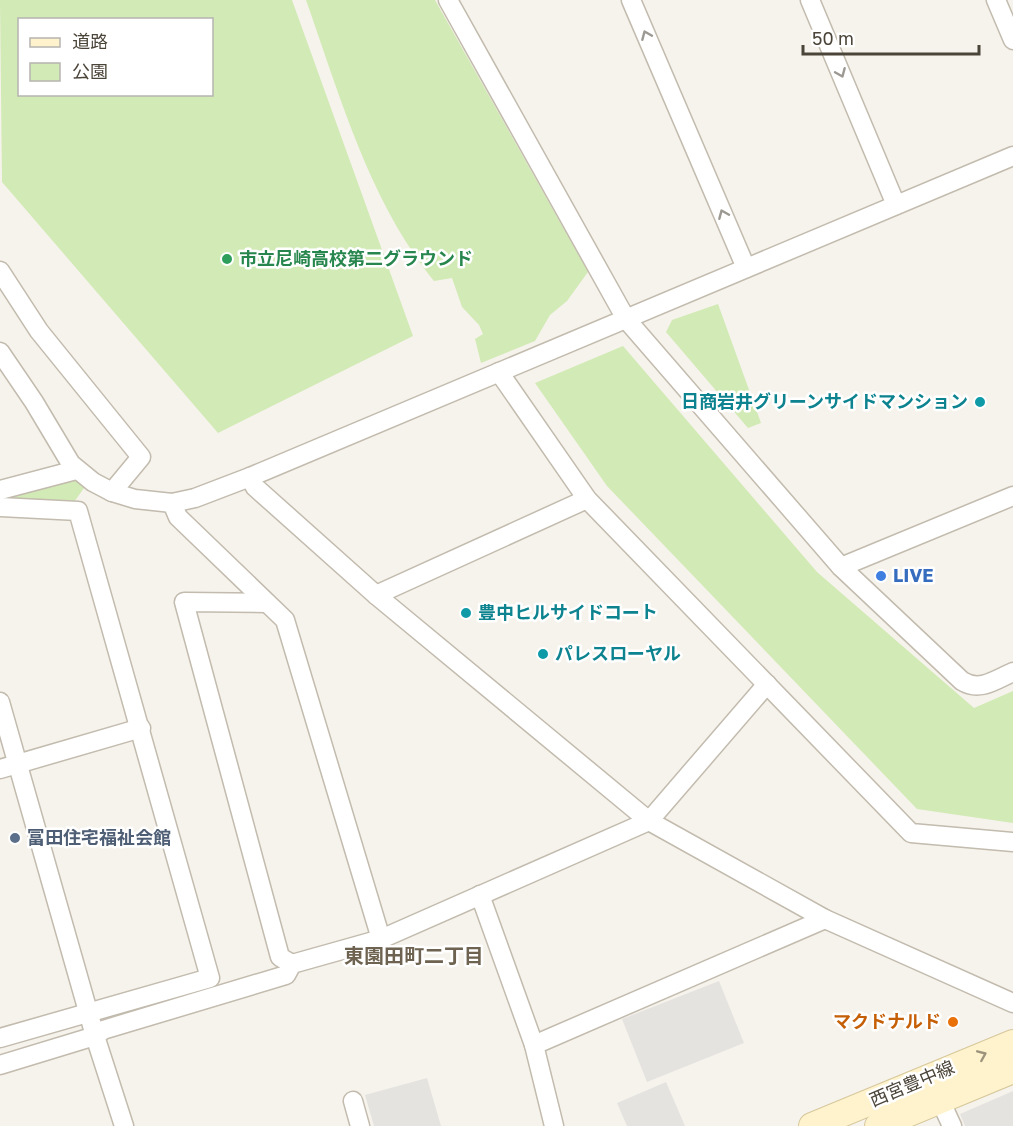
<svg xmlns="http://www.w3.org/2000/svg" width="1013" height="1126" viewBox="0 0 1013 1126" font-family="'Golos Text','Noto Sans JP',sans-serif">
<rect width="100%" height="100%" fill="#f6f3ec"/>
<!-- green -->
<g fill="#d2eab5" fill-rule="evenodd">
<path d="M 0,0 L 292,0 L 413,336 L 218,433 L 2,182 ZM 20,20 L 212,20 L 212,94 L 20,94 Z"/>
<path d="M 306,0 L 435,0 L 588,272 L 567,301 L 550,315 L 535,341 L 481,363 L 475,339 L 483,334 L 479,325 L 462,307 L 452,278 L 434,281 C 369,201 340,96 306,0 Z"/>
<path d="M 718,304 L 761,423 L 748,428 L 666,332 L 672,320 Z"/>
<path d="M 623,346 L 817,572 L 974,708 L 1013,691 L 1013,823 L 917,809 L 607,486 L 535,383 Z"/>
<path d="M 75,476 L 87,484 L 74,502 L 0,501 L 0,495 Z"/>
</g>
<!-- parking -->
<g fill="#e5e3e0">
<path d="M 719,981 L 744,1043 L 647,1082 L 622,1019 Z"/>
<path d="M 427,1078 L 441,1126 L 374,1126 L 365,1095 Z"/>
<path d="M 666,1082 L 685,1126 L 627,1126 L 617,1103 Z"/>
<path d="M 1013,1091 L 1013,1126 L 965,1126 L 960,1114 Z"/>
</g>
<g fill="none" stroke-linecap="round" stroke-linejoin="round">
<!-- street casing -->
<g stroke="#c2bbae" stroke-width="21">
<g id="street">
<path d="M 448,0 L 626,319 L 841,567 L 962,681 C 980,692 995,680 1013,672"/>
<path d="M 631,0 L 746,268"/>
<path d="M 810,0 L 896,205"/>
<path d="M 996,0 L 1013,40"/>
<path d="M 0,271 L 39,331 L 141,457 L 112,492"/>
<path d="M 0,352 L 34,402 L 71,464 L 93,482 L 112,492 L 135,499 L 172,503 L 195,498 L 250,477 L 1013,156"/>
<path d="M 499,372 L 587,499 L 911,833 L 1013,842"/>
<path d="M 250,477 L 255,487 L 376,595 L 649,821 L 825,919 L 1013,1003"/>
<path d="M 0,490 L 76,470"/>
<path d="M 172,503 L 178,517 L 285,620 L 381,939"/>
<path d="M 0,507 L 78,511 L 210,978 L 0,1038"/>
<path d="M 841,567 L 1013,496"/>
<path d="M 376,595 L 587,499"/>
<path d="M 267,603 L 184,602 L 280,957 L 292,964"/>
<path d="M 0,702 L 95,1036 L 124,1126"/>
<path d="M 0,769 L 141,728"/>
<path d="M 480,895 L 534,1045 L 554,1126"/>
<path d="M 534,1045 L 825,919"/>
<path d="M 0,1065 L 95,1036 L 103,1030 L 286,975 L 292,964 L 381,939 L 649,821 L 767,684"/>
<path d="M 940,1100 L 952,1126"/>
<path d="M 353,1101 L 360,1126"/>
</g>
</g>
<!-- secondary casing -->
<g stroke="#d6c79b" stroke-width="28">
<g id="secondary">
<path d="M 812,1126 L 1013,1043"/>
<path d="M 878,1126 L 1013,1070"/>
</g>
</g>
<!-- street -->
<use href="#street" stroke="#fff" stroke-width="18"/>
<!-- secondary -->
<use href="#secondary" stroke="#fff3cd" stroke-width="26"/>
</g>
<!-- one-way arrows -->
<defs><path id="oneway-chevron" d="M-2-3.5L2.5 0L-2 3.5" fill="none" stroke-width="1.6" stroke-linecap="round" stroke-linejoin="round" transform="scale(1.5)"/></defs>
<g stroke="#9c9892">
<use href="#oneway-chevron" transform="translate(646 35) rotate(-113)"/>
<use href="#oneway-chevron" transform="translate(841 73) rotate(67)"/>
<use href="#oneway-chevron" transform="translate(723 214) rotate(-113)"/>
</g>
<use stroke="#9c937c" href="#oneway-chevron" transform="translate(982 1055) rotate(-23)"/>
<!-- markers -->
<circle fill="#2e9e5b" stroke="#fff" stroke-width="2" cx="227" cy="259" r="6"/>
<g fill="#0f9aa8" stroke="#fff" stroke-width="2">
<circle cx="980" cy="402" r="6"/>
<circle cx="466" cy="613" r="6"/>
<circle cx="543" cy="654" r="6"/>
</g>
<circle fill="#3f7fe0" stroke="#fff" stroke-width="2" cx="881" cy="576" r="6"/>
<circle fill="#5c6f8a" stroke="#fff" stroke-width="2" cx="15" cy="838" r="6"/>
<circle fill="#e8710a" stroke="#fff" stroke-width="2" cx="953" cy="1022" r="6"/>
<g text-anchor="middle" stroke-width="5" stroke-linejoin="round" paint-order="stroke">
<!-- leisure labels -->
<g font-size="18" font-weight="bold" fill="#27864d" stroke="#fff" text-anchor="start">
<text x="239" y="265">市立尼崎高校第二グラウンド</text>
</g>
<!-- culture labels -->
<g font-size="18" font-weight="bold" fill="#0d838f" stroke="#fff" text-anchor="start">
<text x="968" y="408" text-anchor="end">日商岩井グリーンサイドマンション</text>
<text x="478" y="619">豊中ヒルサイドコート</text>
<text x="555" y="660">パレスローヤル</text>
</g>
<!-- shop labels -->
<g font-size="18" font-weight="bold" fill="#366cbe" stroke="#fff" text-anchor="start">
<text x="893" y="582">LIVE</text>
</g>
<!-- service labels -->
<g font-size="18" font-weight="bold" fill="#4e5e75" stroke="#fff" text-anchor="start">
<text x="27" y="844">冨田住宅福祉会館</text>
</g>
<!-- food labels -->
<g font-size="18" font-weight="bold" fill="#c56008" stroke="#fff" text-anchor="end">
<text x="941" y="1028">マクドナルド</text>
</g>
<!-- street labels -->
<g font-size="18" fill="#4b4439" stroke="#fff">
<text transform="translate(912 1084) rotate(-23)" y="6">西宮豊中線</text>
</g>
<!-- neighbourhood labels -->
<g font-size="20" font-weight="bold" fill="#6e6250" stroke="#fff">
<text x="414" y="963">東園田町二丁目</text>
</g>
</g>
<!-- legend -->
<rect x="18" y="18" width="195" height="78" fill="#ffffff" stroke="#b7b4b0" stroke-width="1.5"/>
<rect x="30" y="38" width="30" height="9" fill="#fff3cd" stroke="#b7b4b0" stroke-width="1.5"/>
<text x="72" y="48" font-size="18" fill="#4b4439">道路</text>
<rect x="30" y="63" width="30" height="18" fill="#d2eab5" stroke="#b7b4b0" stroke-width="1.5"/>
<text x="72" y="78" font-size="18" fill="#4b4439">公園</text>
<!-- scale -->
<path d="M803 45v9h176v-9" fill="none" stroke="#4b4439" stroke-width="3"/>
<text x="812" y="45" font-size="18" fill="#4b4439" stroke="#ffffff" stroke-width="4.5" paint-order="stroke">50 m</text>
</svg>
